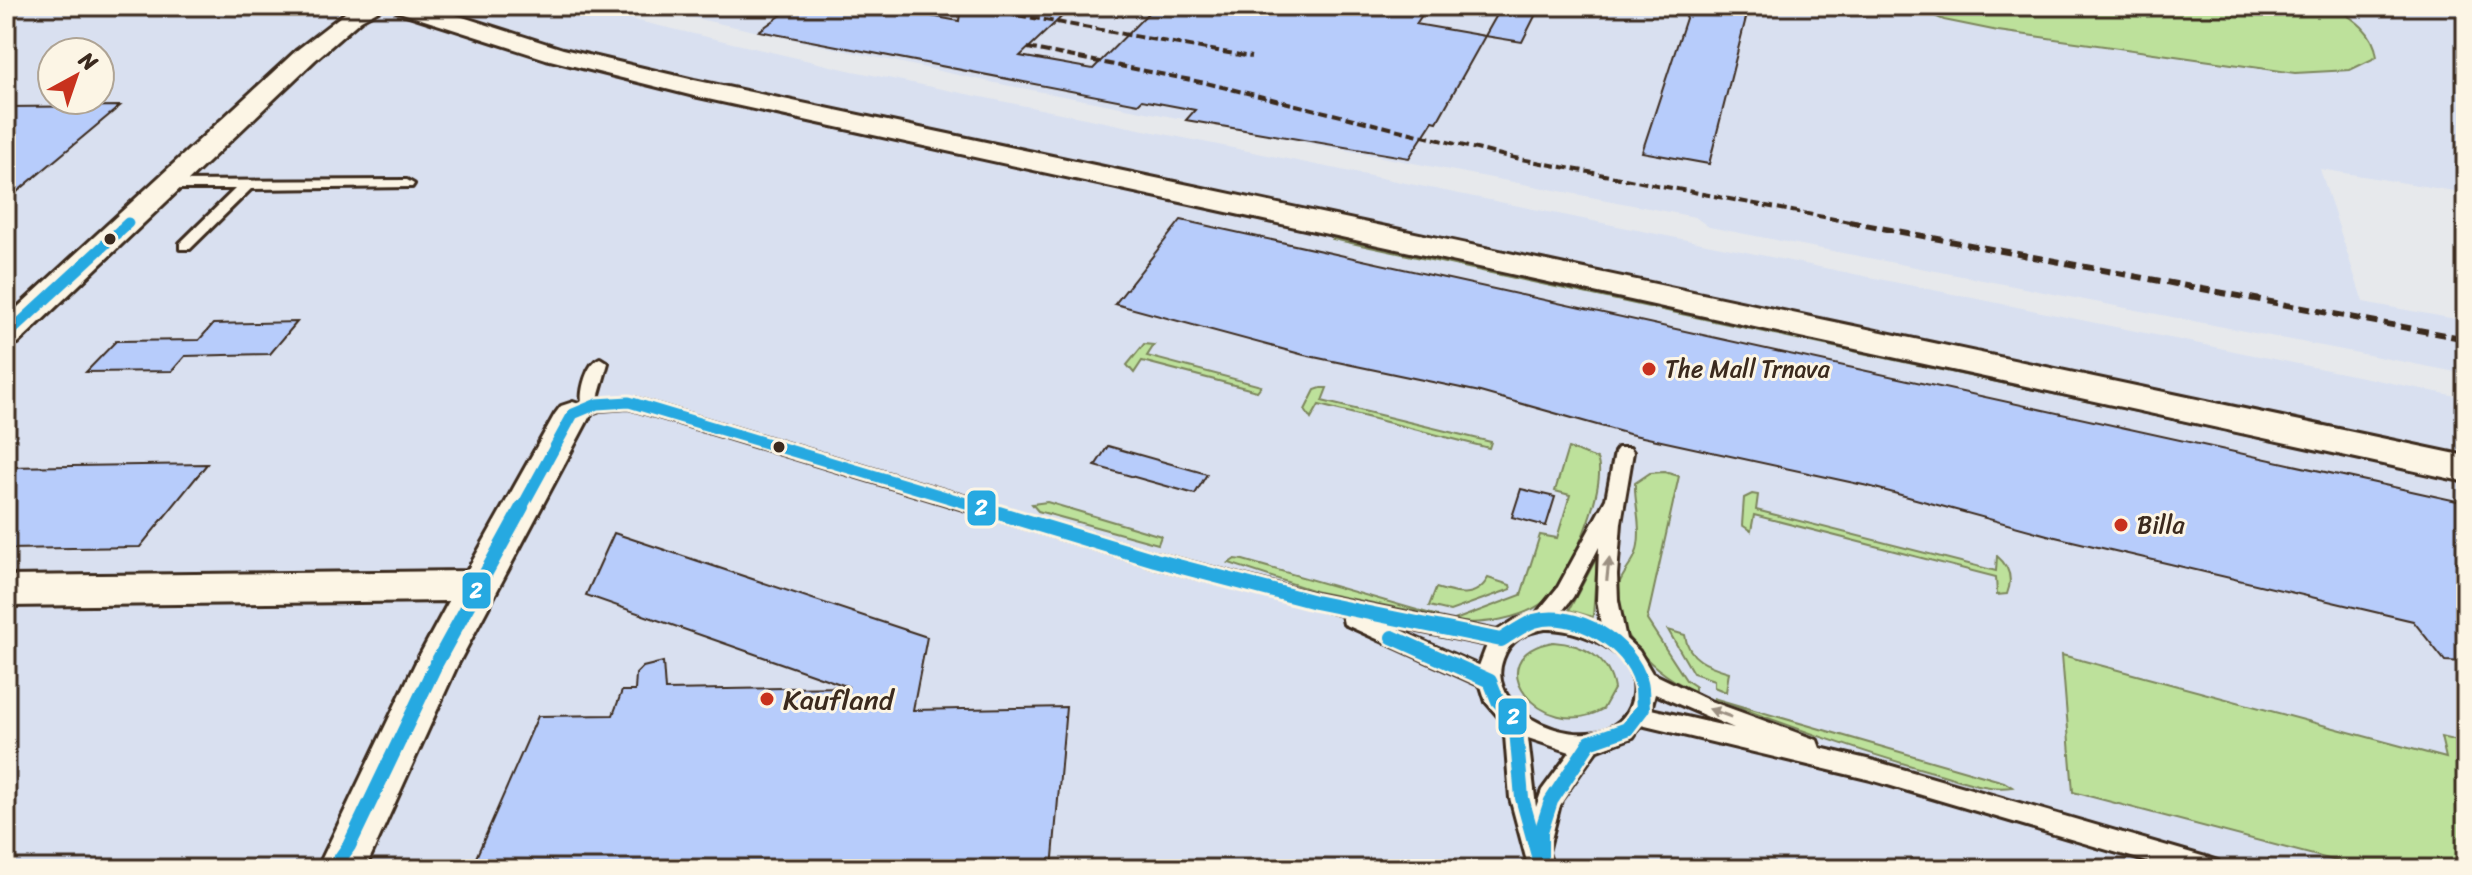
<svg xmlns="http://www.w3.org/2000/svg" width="2472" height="875" viewBox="0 0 2472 875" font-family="Sriracha,sans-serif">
<rect width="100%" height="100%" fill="#e7e9ec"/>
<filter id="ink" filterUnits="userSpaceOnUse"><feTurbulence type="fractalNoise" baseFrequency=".0125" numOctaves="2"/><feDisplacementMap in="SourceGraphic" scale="16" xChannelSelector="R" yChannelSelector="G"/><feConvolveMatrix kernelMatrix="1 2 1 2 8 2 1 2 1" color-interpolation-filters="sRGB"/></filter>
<g filter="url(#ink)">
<!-- built -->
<g fill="#d9e0f0" fill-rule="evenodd">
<path d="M 6,6 L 574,6 L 848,70 L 2466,398 L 2466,869 L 6,869 ZM 52,52 L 100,52 L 100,100 L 52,100 Z"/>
<path d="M 638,6 L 2466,6 L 2466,193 L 2320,169 L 2363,302 L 2466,321 L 2466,374 L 1709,227 L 1695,217 L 995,83 Z"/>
</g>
<!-- green -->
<g fill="#bde19b" stroke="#7c865c" stroke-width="2">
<path d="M 1911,6 L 2333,6 C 2354,19 2374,31 2377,57 L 2350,70 L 2295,73 L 1998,31 L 1944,20 Z"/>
<path d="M 1340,235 L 2466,479 L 2466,483 L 1333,239 Z"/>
<path d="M 1144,344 L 1154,345 L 1147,356 L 1261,386 L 1257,391 L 1142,361 L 1134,373 L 1127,365 Z"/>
<path d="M 1321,388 L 1327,388 L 1322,401 L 1491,442 L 1489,448 L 1319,405 L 1311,419 L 1305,410 L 1315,390 Z"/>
<path d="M 1568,448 L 1597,459 C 1609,485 1567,582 1546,600 C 1524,619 1479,626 1452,621 L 1521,595 L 1540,535 L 1557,538 L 1570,495 L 1555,491 Z"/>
<path d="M 1664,472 L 1679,476 L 1647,620 L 1686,680 L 1695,686 L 1695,691 C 1659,677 1603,629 1619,584 C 1625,569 1636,561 1638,545 C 1642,523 1634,504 1635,483 L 1650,473 Z"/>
<path d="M 1752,494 L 1758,495 L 1756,510 L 1996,571 L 1997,556 C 2009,566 2013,579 2007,594 L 1997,595 L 1996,577 L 1754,515 L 1751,531 L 1742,525 L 1744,498 Z"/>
<path d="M 1047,502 L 1161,536 L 1158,544 L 1038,511 L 1032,504 Z"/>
<path d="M 1597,557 L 1593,617 L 1569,610 Z"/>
<path d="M 1235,559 L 1243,560 L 1438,616 L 1318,592 L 1229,563 Z"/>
<path d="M 1488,578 L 1510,585 L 1511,589 L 1450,611 L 1429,606 L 1436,588 C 1456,594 1476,600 1488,578 Z"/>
<path d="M 1668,630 L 1685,635 C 1688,659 1708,666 1729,672 L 1726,692 L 1714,687 L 1714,680 L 1693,673 Z"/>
<path d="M 1553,642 C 1583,644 1609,657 1614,689 L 1603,709 C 1541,745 1474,656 1553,642 Z"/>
<path d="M 2062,655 L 2446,758 L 2441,737 L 2466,743 L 2466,869 L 2367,869 L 2073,792 Z"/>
<path d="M 1713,698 L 2004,782 L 2012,787 C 1984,791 1956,778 1929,771 C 1855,750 1784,724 1713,698 Z"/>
</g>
<!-- building -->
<g fill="#b7ccfb" stroke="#3b2a1e" stroke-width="2">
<path d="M 794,6 L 876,6 L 959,21 L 961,6 L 1073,6 L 1020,56 L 1093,69 L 1155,6 L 1428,6 L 1416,24 L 1485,36 L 1437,122 L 1433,121 L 1409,158 L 1186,120 L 1195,110 L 1142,100 L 1138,104 L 759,31 Z"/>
<path d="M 1502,6 L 1540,6 L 1522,42 L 1485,36 Z"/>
<path d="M 1690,6 L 1748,10 L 1709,164 L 1642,152 Z"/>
<path d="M 120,106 L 6,201 L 6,107 Z"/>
<path d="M 1181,220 L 2466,503 L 2466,662 L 2445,661 L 2413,621 L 2051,536 L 1868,486 L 1629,434 L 1480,392 L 1304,355 L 1115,304 Z"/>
<path d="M 297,322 L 270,354 L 185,356 L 172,371 L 86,372 L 116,341 L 199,340 L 213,324 Z"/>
<path d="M 1108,446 L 1207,474 L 1195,494 L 1095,466 Z"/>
<path d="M 207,464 L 140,547 L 6,549 L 6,467 Z"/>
<path d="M 1521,489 L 1555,497 L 1546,526 L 1512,517 Z"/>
<path d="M 614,533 L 927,637 L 913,710 L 1066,707 L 1052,869 L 471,869 L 538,716 L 613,715 L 622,691 L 635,691 L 636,674 L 643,667 L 663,662 L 665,690 L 849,687 L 586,595 Z"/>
</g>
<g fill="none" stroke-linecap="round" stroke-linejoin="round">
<!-- service casing -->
<g stroke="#3b2a1e" stroke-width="6">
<g id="service">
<path d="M 407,180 L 414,184 L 412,187 L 251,189 L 190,249 L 180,249 L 180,243 L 235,189 L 169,189 L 162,185 L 169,181 Z"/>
<path d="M 600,358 L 608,363 L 598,398 L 635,398 L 1155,553 L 1315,594 L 1497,631 L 1515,620 L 1536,614 L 1558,587 L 1606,499 L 1615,452 L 1618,448 L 1630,448 L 1633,452 L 1621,523 L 1617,575 L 1618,600 L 1626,639 L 1639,651 L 1652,673 L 1710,701 L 1817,740 L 1820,748 L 1871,760 L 2209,858 L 2218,861 L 2221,869 L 2172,869 L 1871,780 L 1641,725 L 1633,737 L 1596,751 L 1561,800 L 1548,852 L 1553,869 L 1529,869 L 1510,798 L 1504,723 L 1486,702 L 1481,686 L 1344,624 L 1342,615 L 1155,567 L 628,408 L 600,410 L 573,420 L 567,418 L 564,414 L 582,404 C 580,390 587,363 600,358 ZM 1599,547 L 1597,600 L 1601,625 L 1560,614 L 1573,597 ZM 1384,624 L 1487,645 L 1479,666 ZM 1545,629 C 1580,628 1639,652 1633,695 C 1621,770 1479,722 1503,659 C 1510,639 1525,632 1545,629 ZM 1655,694 L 1734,728 L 1651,709 ZM 1528,738 L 1570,752 L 1542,790 L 1536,807 Z"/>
</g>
</g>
<!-- minor casing -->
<g stroke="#3b2a1e" stroke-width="6">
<g id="minor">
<path d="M 354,6 L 386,6 L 361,20 L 315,60 L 18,343 L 6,346 L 6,318 L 297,50 Z"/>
<path d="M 392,6 L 428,6 L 563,49 L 694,80 L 2466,456 L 2466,482 L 694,96 L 546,59 L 396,11 Z"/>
<path d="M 573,402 L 585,406 L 591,414 L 457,666 L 365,869 L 317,869 L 415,664 L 449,601 L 6,606 L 6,576 L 467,571 L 555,414 L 561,406 Z"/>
</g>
</g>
<!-- service -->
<use href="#service" fill="#fcf5e5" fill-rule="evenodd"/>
<!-- minor -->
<use href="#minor" fill="#fcf5e5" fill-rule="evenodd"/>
<!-- rail-far1 -->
<g stroke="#3b2a1e" stroke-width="4" stroke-dasharray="9 4" stroke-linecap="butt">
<path d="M 967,6 L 1251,57"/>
<path d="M 1028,48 L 1206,83 L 1505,156 L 1860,224"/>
</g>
<!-- rail -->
<path stroke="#3b2a1e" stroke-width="6" stroke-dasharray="11 6" stroke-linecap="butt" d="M 1849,222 L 2466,339"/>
<!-- bus-1-far1 casing -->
<g stroke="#fcf5e5" stroke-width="17">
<g id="bus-1-far1">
<path d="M 6,336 L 128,223"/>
<path d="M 521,509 L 573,414 L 597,404 L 629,402 L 986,509"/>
</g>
</g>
<!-- bus-1 casing -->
<g stroke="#fcf5e5" stroke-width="20">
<g id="bus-1">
<path d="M 979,507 L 1155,560 L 1315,602 L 1501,640 C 1511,634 1523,625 1534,621 C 1574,609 1631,642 1641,683 C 1643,690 1642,700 1643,708 L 1627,729 L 1590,742 L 1551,801 L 1541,832 L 1541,869"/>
<path d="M 1392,637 L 1490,681 L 1498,701 L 1515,719 L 1522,798 L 1540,863"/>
<path d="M 333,869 L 349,846 L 436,664 L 522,507"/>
</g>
</g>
<!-- bus-1-far1 -->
<use href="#bus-1-far1" stroke="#26a9e1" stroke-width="11"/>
<!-- bus-1 -->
<use href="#bus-1" stroke="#26a9e1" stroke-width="14"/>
</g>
<!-- one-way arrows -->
<defs><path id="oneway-solid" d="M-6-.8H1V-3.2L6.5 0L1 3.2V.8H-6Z" transform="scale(2)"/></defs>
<g fill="#9c9082">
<use href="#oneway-solid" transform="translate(1608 569) rotate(-84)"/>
<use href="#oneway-solid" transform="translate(1720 713) rotate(-160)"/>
</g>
</g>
<!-- markers -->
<g fill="#3b2a1e" stroke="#fcf5e5" stroke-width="3">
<circle cx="110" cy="239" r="7"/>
<circle cx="779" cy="447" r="7"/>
</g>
<g fill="#c8321e" stroke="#fcf5e5" stroke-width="3">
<circle cx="1649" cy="369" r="8"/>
<circle cx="2121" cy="525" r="8"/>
<circle cx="767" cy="699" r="8"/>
</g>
<g text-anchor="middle" stroke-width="6" stroke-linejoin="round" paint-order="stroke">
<!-- poi labels -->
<g font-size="24" fill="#3b2a1e" stroke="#fcf5e5" text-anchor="start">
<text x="1665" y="377">The Mall Trnava</text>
<text x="2137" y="533">Billa</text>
</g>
<!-- near-poi labels -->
<g font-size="28" fill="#3b2a1e" stroke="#fcf5e5" text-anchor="start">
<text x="783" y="709">Kaufland</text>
</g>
</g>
<g stroke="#fcf5e5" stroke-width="3">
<rect x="966" y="489" width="31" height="38" rx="8" fill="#26a9e1"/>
<rect x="461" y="571" width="31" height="39" rx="8" fill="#26a9e1"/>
<rect x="1497" y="697" width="31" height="39" rx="8" fill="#26a9e1"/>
</g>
<g font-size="22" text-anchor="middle" font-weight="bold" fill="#fff">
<text x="981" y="515">2</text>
<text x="476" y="598">2</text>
<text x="1513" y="724">2</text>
</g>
<!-- margin -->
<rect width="2472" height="875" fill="none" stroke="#fcf5e5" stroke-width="32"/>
<rect x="16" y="16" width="2440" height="843" fill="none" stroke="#3b2a1e" stroke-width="3" filter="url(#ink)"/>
<!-- north arrow -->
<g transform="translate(76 76) rotate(40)"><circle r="38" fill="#fcf5e5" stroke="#afa495" stroke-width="2"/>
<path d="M0-6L14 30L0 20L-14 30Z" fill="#c8321e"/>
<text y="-12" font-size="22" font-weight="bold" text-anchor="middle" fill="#3b2a1e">N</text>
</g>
</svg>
